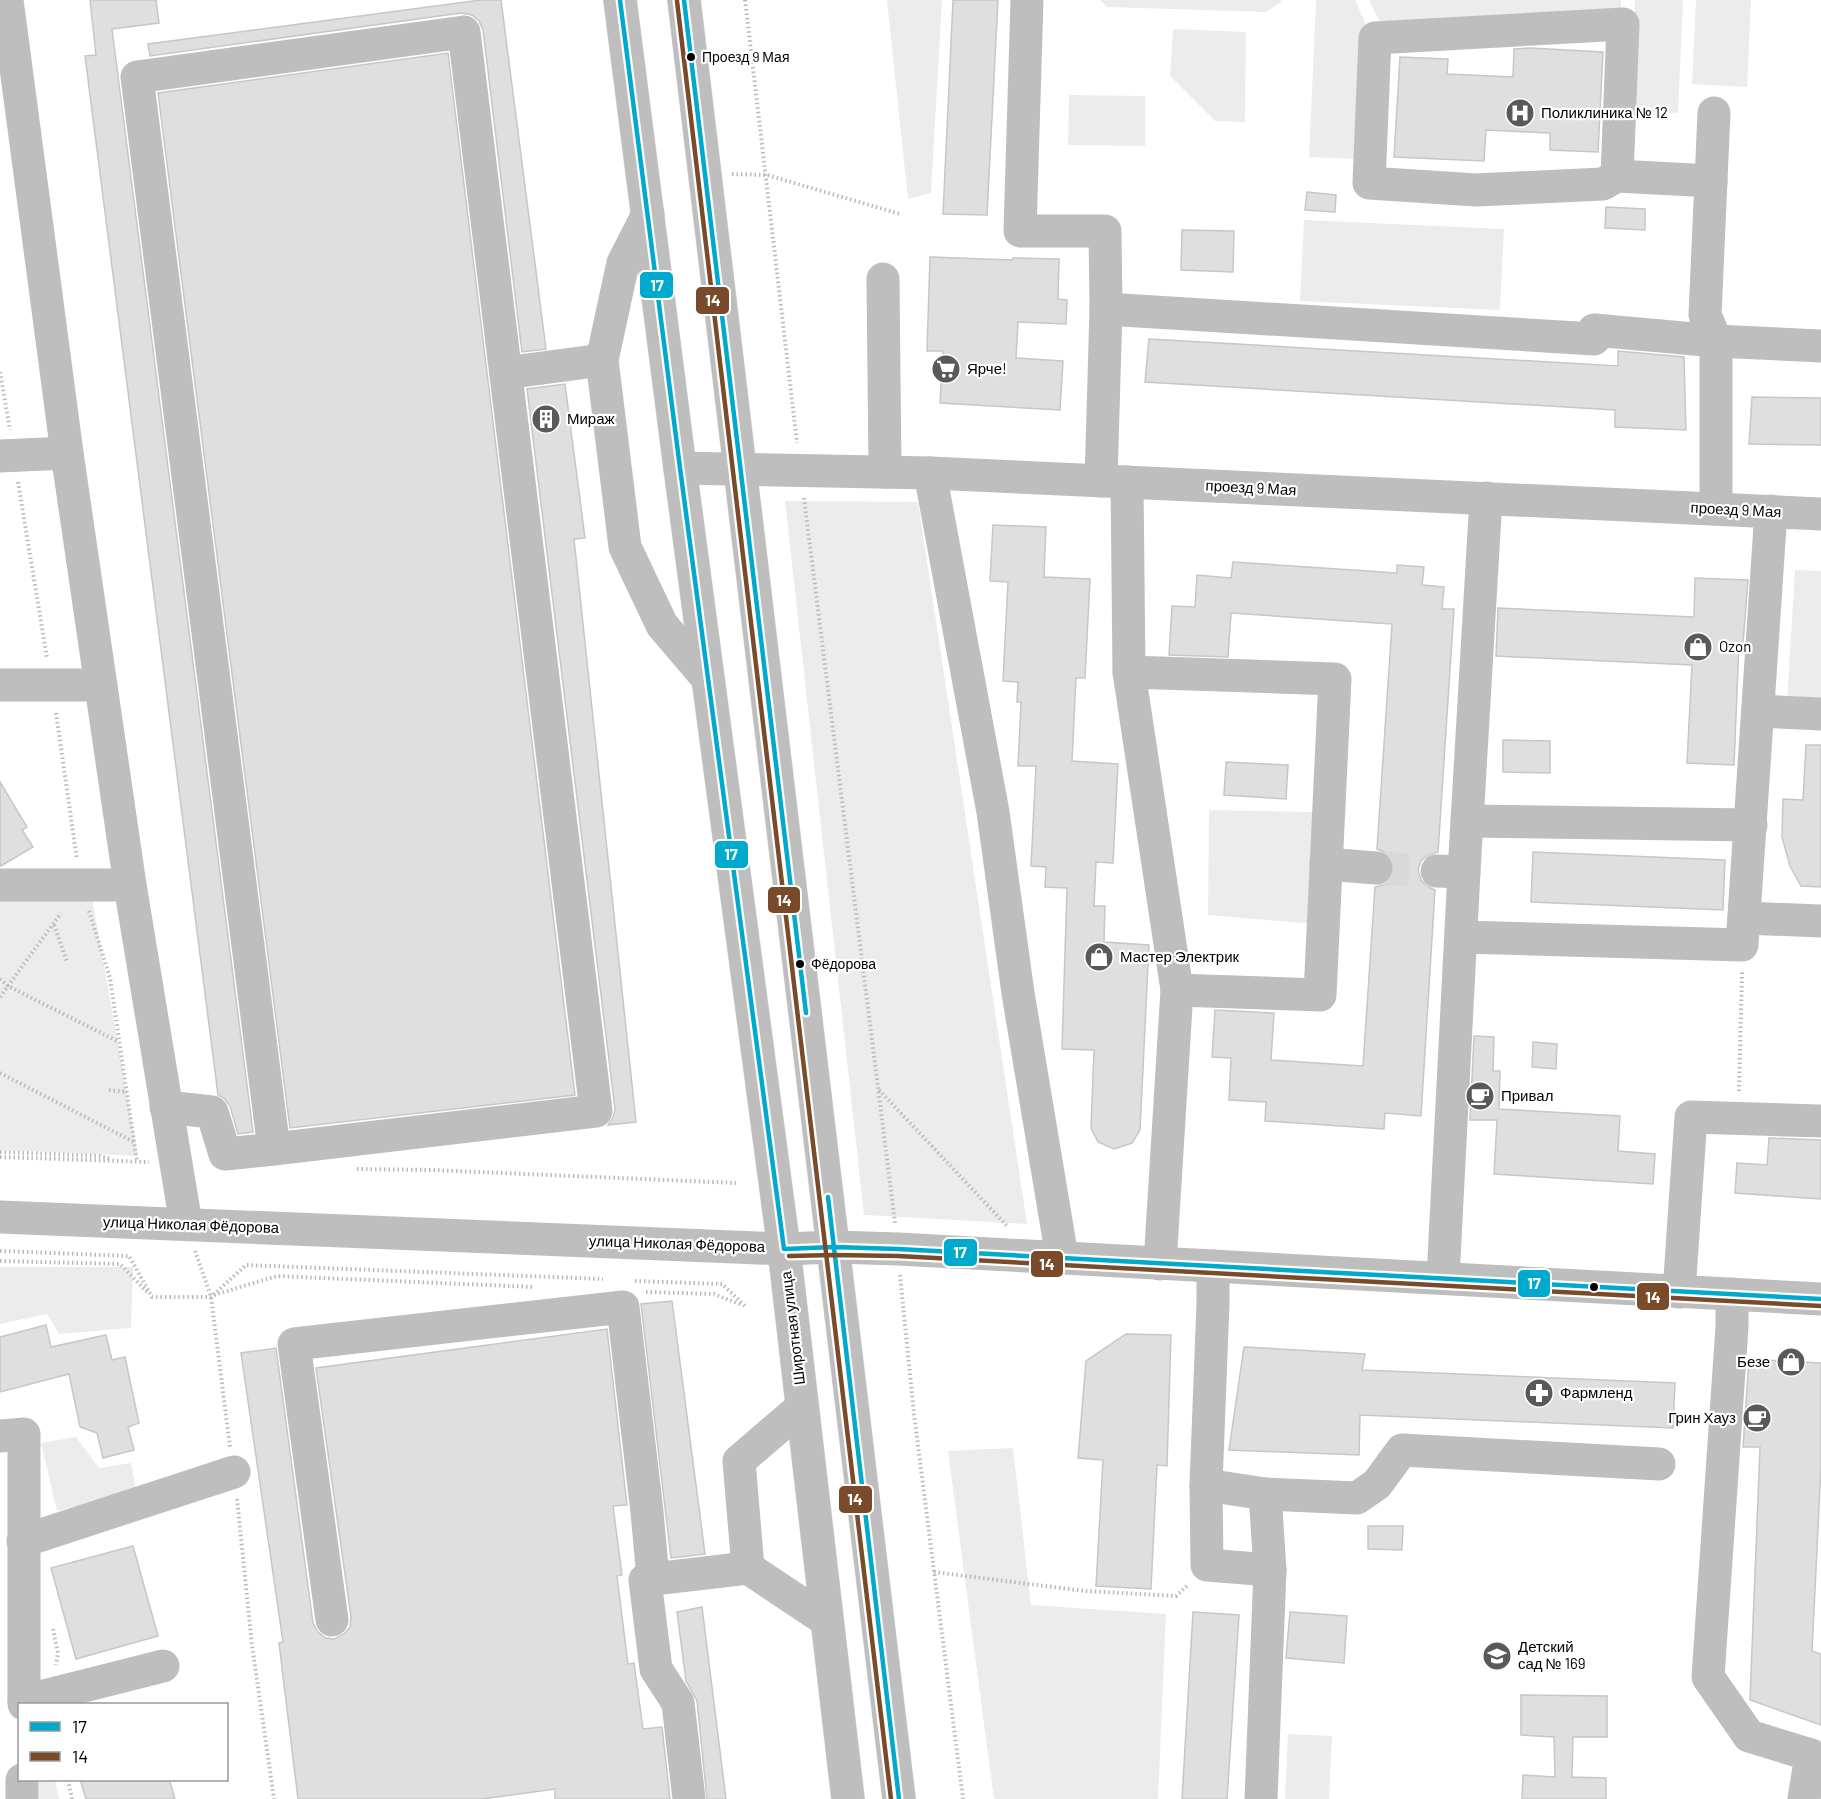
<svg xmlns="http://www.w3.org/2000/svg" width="1821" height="1799" viewBox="0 0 1821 1799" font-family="Barlow,sans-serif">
<rect width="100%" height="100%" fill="#fff"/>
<!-- green -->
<g fill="#ececec">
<path d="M 887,0 L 942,0 L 931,193 L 908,199 Z"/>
<path d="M 1100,0 L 1281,0 L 1281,2 L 1266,12 L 1107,7 Z"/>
<path d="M 1316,0 L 1355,0 L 1365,23 L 1357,159 L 1309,157 Z"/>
<path d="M 1369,0 L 1621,0 L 1621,15 L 1382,26 Z"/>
<path d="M 1635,0 L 1683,0 L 1678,113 L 1630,111 Z"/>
<path d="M 1696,0 L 1751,0 L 1747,87 L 1692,84 Z"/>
<path d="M 1173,29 L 1246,32 L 1245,122 L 1215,121 L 1170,76 Z"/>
<path d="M 1069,95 L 1145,96 L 1145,146 L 1068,145 Z"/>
<path d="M 1304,220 L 1504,229 L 1500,310 L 1300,301 Z"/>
<path d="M 785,501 L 918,502 L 1027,1224 L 864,1215 Z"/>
<path d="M 1795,570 L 1821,571 L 1821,705 L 1787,703 Z"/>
<path d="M 1209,810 L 1316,812 L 1314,924 L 1208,915 Z"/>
<path d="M 90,887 L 138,1156 L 0,1150 L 0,888 Z"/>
<path d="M 0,1267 L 133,1267 L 131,1328 L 59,1334 L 47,1314 L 0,1324 Z"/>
<path d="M 76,1437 L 99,1468 L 131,1463 L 136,1491 L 57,1511 L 41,1443 Z"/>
<path d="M 1013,1448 L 1031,1605 L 1166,1614 L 1158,1799 L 994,1799 L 948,1451 Z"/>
<path d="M 1288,1734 L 1332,1736 L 1329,1799 L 1285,1799 Z"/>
<path d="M 39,1780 L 55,1780 L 59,1799 L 39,1799 Z"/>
</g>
<!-- building -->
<g fill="#dfdfdf" stroke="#c7c7c7" stroke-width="1.5">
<path d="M 90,0 L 156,0 L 159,23 L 112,29 L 253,1132 L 238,1134 L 230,1106 L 224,1098 L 218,1095 L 85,56 L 96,55 Z"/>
<path d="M 481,0 L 501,0 L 546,349 L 522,352 L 483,30 L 479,21 L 472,15 L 461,13 L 150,56 L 148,44 Z"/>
<path d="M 953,0 L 998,0 L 987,215 L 943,214 Z"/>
<path d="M 1530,48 L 1603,52 L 1598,152 L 1550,150 L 1550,133 L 1486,130 L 1484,161 L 1394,157 L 1400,57 L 1448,59 L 1447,74 L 1513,77 L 1514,49 Z"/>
<path d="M 448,53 L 575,1095 L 290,1128 L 158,93 Z"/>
<path d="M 1307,192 L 1336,195 L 1335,212 L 1305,210 Z"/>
<path d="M 1606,207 L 1645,209 L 1645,230 L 1605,228 Z"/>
<path d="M 1182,230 L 1234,231 L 1233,272 L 1181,270 Z"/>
<path d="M 930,257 L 1013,260 L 1013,258 L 1059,259 L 1058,299 L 1067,300 L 1066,324 L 1018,322 L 1016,358 L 1063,361 L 1060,410 L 940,403 L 943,351 L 927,351 Z"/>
<path d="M 1149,339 L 1618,366 L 1618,351 L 1684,357 L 1686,430 L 1615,427 L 1615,410 L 1145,382 Z"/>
<path d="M 565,384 L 585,538 L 574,539 L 636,1122 L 608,1125 L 613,1118 L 615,1109 L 527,389 Z"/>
<path d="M 1752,397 L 1821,398 L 1821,445 L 1749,444 Z"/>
<path d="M 993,525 L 1046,527 L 1044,577 L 1090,579 L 1085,678 L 1076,678 L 1072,761 L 1118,764 L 1113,863 L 1096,862 L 1094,906 L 1105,906 L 1104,942 L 1149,945 L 1140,1130 L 1132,1143 L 1114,1149 L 1098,1142 L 1091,1128 L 1094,1050 L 1062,1049 L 1067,888 L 1045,887 L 1046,867 L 1031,866 L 1036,766 L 1018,766 L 1021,702 L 1017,702 L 1018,682 L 1003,681 L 1008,582 L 990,581 Z"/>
<path d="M 1233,562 L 1397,573 L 1397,565 L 1424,567 L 1422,585 L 1444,587 L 1442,609 L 1454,609 L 1438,852 L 1428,855 L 1421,861 L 1418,870 L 1421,880 L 1428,887 L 1435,890 L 1421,1116 L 1385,1113 L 1384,1129 L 1265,1121 L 1266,1102 L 1229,1100 L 1231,1058 L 1212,1057 L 1215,1010 L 1236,1011 L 1274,1013 L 1271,1060 L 1363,1066 L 1375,887 L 1383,885 L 1391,879 L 1395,869 L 1393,859 L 1387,853 L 1377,849 L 1392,624 L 1231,613 L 1228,657 L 1169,655 L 1172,606 L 1195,607 L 1197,575 L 1231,578 Z"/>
<path d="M 1695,578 L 1748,580 L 1743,644 L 1739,644 L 1734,765 L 1687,763 L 1692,665 L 1496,656 L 1498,608 L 1694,617 Z"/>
<path d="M 1503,740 L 1550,741 L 1550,773 L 1503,772 Z"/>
<path d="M 1806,745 L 1821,745 L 1821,887 L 1801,886 L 1790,866 L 1782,837 L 1783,799 L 1803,800 Z"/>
<path d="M 1226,762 L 1288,765 L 1286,799 L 1224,795 Z"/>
<path d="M 0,782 L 27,827 L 22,830 L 33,847 L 1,866 L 0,866 Z"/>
<path d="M 1533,852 L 1725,860 L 1723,910 L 1531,902 Z"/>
<path d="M 1474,1036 L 1494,1037 L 1493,1071 L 1500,1071 L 1499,1109 L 1620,1116 L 1618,1151 L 1655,1154 L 1653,1184 L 1494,1174 L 1497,1120 L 1470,1120 Z"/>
<path d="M 1533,1042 L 1557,1044 L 1556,1069 L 1532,1067 Z"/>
<path d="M 1769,1138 L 1821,1140 L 1821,1199 L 1735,1193 L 1737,1163 L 1767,1165 Z"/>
<path d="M 672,1301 L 705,1554 L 671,1558 L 641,1304 Z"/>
<path d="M 46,1325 L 51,1347 L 106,1335 L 112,1360 L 125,1357 L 139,1423 L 128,1427 L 134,1450 L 103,1458 L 97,1433 L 80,1427 L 69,1374 L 0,1392 L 0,1337 Z"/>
<path d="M 607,1329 L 627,1505 L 613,1506 L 622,1575 L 617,1576 L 628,1664 L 634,1663 L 643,1729 L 662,1727 L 670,1799 L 555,1799 L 555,1789 L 482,1799 L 298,1799 L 279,1643 L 283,1642 L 241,1353 L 276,1348 L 313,1623 L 318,1632 L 326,1638 L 334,1639 L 344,1634 L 350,1627 L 351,1617 L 316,1368 Z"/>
<path d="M 1126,1334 L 1171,1335 L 1167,1466 L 1157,1465 L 1151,1589 L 1096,1586 L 1103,1460 L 1078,1458 L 1086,1361 Z"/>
<path d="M 1244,1347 L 1365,1354 L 1362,1370 L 1675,1383 L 1673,1428 L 1360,1415 L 1359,1455 L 1229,1450 Z"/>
<path d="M 1749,1359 L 1821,1363 L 1821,1466 L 1812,1651 L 1821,1654 L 1821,1725 L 1750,1700 L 1760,1447 L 1743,1447 Z"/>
<path d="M 1368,1526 L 1403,1526 L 1402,1550 L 1368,1549 Z"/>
<path d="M 133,1546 L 158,1636 L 76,1659 L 51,1568 Z"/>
<path d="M 702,1607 L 726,1799 L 707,1799 L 697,1701 L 686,1681 L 677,1612 Z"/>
<path d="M 1193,1612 L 1239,1615 L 1227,1799 L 1182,1799 Z"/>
<path d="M 1290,1612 L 1347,1616 L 1344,1663 L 1286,1658 Z"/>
<path d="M 1521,1695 L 1607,1696 L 1607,1737 L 1573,1737 L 1572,1777 L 1606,1778 L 1606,1799 L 1522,1799 L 1523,1775 L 1555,1777 L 1554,1737 L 1521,1735 Z"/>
<path d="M 80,1779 L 169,1779 L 175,1799 L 86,1799 Z"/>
</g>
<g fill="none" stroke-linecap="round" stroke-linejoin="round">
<!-- minor-tunnel -->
<path stroke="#d9d9d9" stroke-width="33" stroke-dasharray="33 16" stroke-linecap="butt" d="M 1376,868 L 1437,871"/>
<!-- major casing -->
<g stroke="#dbdbdb" stroke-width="34">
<g id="major">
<path d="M 620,0 L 680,468 L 784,1249 L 848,1799"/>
<path d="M 684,0 L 899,1799"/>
</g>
</g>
<!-- path -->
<g stroke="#b9b9b9" stroke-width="4" stroke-dasharray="1.5 3" stroke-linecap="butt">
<path d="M 745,0 L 797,443"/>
<path d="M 732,174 L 767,175 L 900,214"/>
<path d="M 0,372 L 10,430"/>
<path d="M 18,482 L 47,658"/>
<path d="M 804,498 L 895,1223"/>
<path d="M 56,713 L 77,860"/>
<path d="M 89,911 L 110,978 L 137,1162"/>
<path d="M 54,925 L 67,962"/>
<path d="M 0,979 L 8,986 L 119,1042"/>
<path d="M 0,997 L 61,913"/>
<path d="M 0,1073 L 134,1142"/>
<path d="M 109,1090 L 126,1092"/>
<path d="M 879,1090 L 1008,1227"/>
<path d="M 1739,1091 L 1742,972"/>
<path d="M 0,1152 L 99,1156 L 112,1159"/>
<path d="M 0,1157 L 149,1162"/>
<path d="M 357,1169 L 431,1170 L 736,1183"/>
<path d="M 0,1251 L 129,1256 L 152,1297 L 211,1297 L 246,1265 L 603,1279"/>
<path d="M 195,1251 L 211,1297 L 230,1447"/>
<path d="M 0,1261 L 120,1264 L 147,1292"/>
<path d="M 900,1275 L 914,1414 L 963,1799"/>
<path d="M 635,1281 L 722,1284 L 745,1306"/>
<path d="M 646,1292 L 714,1294 L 742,1305"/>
<path d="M 214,1295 L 277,1276 L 534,1287"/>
<path d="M 237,1499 L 252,1645 L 274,1799"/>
<path d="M 934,1572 L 1085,1591 L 1176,1596 L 1188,1585"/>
<path d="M 53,1629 L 58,1653 L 56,1665"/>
<path d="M 68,1780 L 72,1799"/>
</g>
<!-- minor -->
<g stroke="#bebebe" stroke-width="33">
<path d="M 7,0 L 67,453 L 130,885 L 186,1224"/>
<path d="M 1027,0 L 1020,231 L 1105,231 L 1106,309"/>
<path d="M 1714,113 L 1705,315 L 1716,341 L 1821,346"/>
<path d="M 1617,176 L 1623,24 L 1375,38 L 1369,183 L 1476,190 L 1603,184 L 1617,176 L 1711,181"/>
<path d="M 648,214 L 623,263 L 602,360 L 625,547 L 662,625 L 708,679"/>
<path d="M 883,279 L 885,472"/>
<path d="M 506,373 L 602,360"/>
<path d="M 0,456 L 67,453"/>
<path d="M 680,468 L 930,473 L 1821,514"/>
<path d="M 930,473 L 993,812 L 1018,993 L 1062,1257"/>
<path d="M 1101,481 L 1106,309 L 1594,339 L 1594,330 L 1716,341 L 1716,509"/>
<path d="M 1127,482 L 1129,672 L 1177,990 L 1160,1264"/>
<path d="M 1129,672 L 1335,679 L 1320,995 L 1177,990"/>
<path d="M 0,685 L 101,685"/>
<path d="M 1758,711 L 1821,714"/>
<path d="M 1467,821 L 1751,825"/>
<path d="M 1326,864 L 1376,868"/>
<path d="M 1437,871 L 1464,872"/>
<path d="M 0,885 L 130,885"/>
<path d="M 1744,918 L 1821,921"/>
<path d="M 1461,937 L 1742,945 L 1771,511"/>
<path d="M 166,1107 L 212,1112 L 225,1154 L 274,1149 L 596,1111 L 464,32 L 137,77 L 274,1149"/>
<path d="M 0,1217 L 784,1249 L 834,1247 L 898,1249 L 1821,1299"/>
<path d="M 1213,1266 L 1213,1303 L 1206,1485 L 1207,1565 L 1270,1570 L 1261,1799"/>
<path d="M 1443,1278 L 1464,872 L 1486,498"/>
<path d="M 1679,1292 L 1691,1117 L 1821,1121"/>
<path d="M 1732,1294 L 1732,1327 L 1708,1677 L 1749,1736 L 1811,1755 L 1804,1799"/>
<path d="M 802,1407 L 739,1461 L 748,1568 L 826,1620"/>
<path d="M 0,1436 L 24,1434 L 24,1704"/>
<path d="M 1206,1485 L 1265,1494 L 1357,1498 L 1377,1484 L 1402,1450 L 1659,1464"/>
<path d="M 1265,1494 L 1270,1570"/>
<path d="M 23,1541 L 234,1472"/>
<path d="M 332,1620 L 294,1344 L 623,1307 L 647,1512 L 653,1578"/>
<path d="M 24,1701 L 163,1666"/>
<path d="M 22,1799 L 22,1780"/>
<path d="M 689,1799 L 678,1703 L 656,1669 L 645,1580 L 748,1568"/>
</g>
<!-- major -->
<use href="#major" stroke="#bebebe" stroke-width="33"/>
<!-- bus-1 casing -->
<g stroke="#fff" stroke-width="9">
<g id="bus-1">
<path d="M 620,0 L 680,468 L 784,1249 L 834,1247 L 898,1249 L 1821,1299"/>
<path d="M 684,0 L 806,1013"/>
<path d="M 828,1197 L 899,1799"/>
</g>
</g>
<!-- bus-2 casing -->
<g stroke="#fff" stroke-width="9">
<g id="bus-2">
<path d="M 677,1 L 891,1799"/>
<path d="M 789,1256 L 834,1255 L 898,1256 L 1821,1306"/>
</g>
</g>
<!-- bus-1 -->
<use href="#bus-1" stroke="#00a9ce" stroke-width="4.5"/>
<!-- bus-2 -->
<use href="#bus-2" stroke="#7a4b2a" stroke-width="4.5"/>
</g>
<!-- icons -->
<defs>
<g id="hospital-disc" transform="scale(1.5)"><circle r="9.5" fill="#595959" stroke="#fff"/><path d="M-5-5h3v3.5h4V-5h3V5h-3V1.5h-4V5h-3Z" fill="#fff"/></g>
<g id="supermarket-disc" transform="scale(1.5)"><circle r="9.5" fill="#595959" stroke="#fff"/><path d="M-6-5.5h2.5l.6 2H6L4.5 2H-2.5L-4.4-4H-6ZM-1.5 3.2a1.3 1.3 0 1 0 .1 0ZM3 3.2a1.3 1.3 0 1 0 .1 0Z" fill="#fff"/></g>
<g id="building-disc" transform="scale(1.5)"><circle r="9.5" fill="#595959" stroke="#fff"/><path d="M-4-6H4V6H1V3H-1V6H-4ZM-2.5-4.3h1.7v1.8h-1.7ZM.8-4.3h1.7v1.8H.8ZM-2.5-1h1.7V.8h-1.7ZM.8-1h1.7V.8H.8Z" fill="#fff"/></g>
<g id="shop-disc" transform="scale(1.5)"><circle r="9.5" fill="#595959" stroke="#fff"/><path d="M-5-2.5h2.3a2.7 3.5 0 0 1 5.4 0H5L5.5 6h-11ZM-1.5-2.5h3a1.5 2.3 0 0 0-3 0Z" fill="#fff"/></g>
<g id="cafe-disc" transform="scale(1.5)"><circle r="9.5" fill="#595959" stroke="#fff"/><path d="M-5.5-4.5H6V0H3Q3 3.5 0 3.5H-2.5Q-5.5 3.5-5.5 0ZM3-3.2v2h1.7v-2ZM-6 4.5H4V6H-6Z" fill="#fff"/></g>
<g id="pharmacy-disc" transform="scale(1.5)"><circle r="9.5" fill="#595959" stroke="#fff"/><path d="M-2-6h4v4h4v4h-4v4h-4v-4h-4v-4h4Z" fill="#fff"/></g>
<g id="school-disc" transform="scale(1.5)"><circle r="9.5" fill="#595959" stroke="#fff"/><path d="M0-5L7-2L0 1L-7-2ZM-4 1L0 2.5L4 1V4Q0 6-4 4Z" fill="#fff"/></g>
</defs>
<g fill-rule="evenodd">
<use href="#hospital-disc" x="1520" y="113"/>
<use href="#supermarket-disc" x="946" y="369"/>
<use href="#building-disc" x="546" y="419"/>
<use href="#shop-disc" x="1698" y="647"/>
<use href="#shop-disc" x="1099" y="957"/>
<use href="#cafe-disc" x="1480" y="1096"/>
<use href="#shop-disc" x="1791" y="1362"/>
<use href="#pharmacy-disc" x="1539" y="1393"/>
<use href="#cafe-disc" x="1757" y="1418"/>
<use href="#school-disc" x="1497" y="1656"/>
</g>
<!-- markers -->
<g fill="#000" stroke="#fff" stroke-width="2">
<circle cx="691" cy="57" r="5"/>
<circle cx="800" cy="964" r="5"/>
<circle cx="1594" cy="1287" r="5"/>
</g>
<g text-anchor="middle" stroke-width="4.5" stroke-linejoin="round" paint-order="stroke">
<!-- bus labels -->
<g font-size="14" fill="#000" stroke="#fff" text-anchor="start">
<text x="702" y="62">Проезд 9 Мая</text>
<text x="811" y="969">Фёдорова</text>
</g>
<!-- poi labels -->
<g font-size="15" fill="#000" stroke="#fff" text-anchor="start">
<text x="1541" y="118">Поликлиника № 12</text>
<text x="967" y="374">Ярче!</text>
<text x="567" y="424">Мираж</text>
<text x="1719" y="652">Ozon</text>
<text x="1120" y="962">Мастер Электрик</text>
<text x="1501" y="1101">Привал</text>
<text x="1770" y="1367" text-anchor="end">Безе</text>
<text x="1560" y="1398">Фармленд</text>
<text x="1736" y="1423" text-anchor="end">Грин Хауз</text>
<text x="1518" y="1652">Детский<tspan x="1518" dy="17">сад № 169</tspan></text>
</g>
<!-- street labels -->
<g font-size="15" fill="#000" stroke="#fff">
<text transform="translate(1251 488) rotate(3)" y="5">проезд 9 Мая</text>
<text transform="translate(1736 510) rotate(3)" y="5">проезд 9 Мая</text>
<text transform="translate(191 1225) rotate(2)" y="5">улица Николая Фёдорова</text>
<text transform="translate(677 1244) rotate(2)" y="5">улица Николая Фёдорова</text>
<text transform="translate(793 1328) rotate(-97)" y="5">Широтная улица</text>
</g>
</g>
<g stroke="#fff" stroke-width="2">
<rect x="639" y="271" width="35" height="28" rx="6" fill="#00a9ce"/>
<rect x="695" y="286" width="35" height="29" rx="6" fill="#7a4b2a"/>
<rect x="714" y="840" width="35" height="29" rx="6" fill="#00a9ce"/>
<rect x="767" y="886" width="34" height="28" rx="6" fill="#7a4b2a"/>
<rect x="943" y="1238" width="35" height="29" rx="6" fill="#00a9ce"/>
<rect x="1030" y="1250" width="34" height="28" rx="6" fill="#7a4b2a"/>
<rect x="1517" y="1269" width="34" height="29" rx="6" fill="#00a9ce"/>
<rect x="1636" y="1282" width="34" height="29" rx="6" fill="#7a4b2a"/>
<rect x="838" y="1485" width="35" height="29" rx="6" fill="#7a4b2a"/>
</g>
<g font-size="16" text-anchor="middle" font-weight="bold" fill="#fff">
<text x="657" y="291">17</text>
<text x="713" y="306">14</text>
<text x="731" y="860">17</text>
<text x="784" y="906">14</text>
<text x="960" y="1258">17</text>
<text x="1047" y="1270">14</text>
<text x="1534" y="1289">17</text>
<text x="1653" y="1303">14</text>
<text x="855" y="1505">14</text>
</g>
<!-- legend -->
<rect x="18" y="1703" width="210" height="78" fill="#ffffff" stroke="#999999" stroke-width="1.5"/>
<rect x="30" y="1722" width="30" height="9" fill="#00a9ce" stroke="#999999" stroke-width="1.5"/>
<text x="72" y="1733" font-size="18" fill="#000000">17</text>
<rect x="30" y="1752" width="30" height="9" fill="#7a4b2a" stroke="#999999" stroke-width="1.5"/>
<text x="72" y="1763" font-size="18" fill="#000000">14</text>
</svg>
